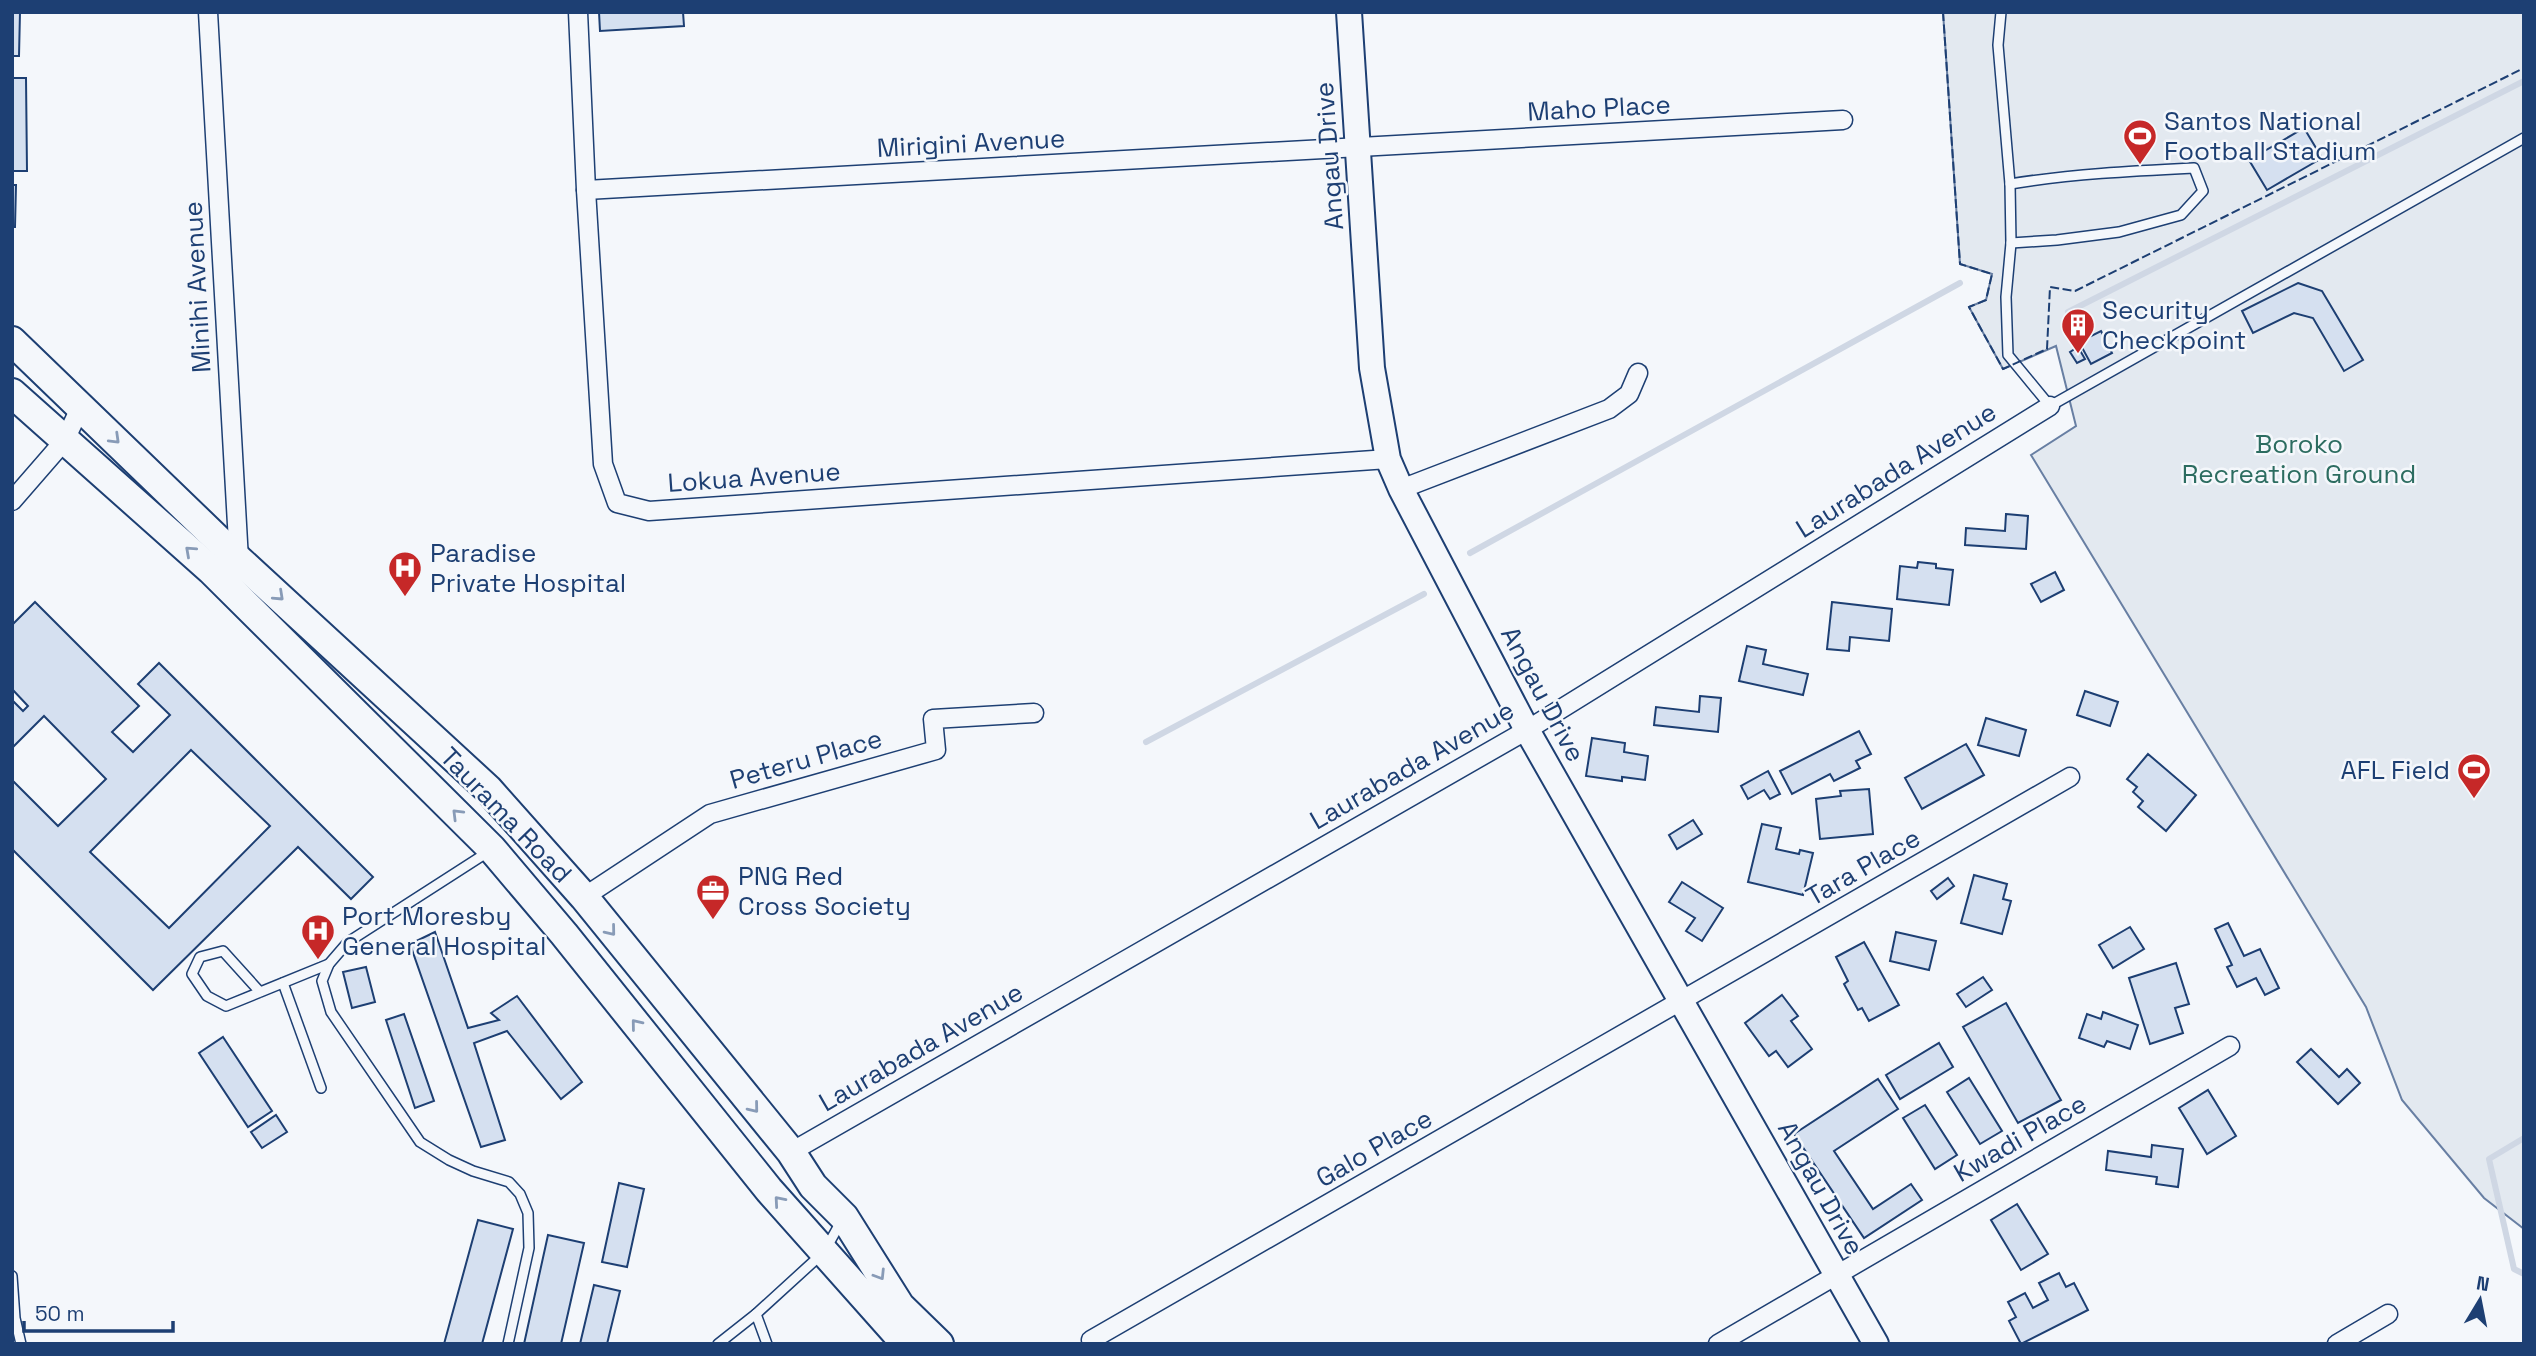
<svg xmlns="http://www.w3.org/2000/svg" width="2536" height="1356" viewBox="0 0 2536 1356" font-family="'Space Grotesk',sans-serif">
<rect width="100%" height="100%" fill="#f4f7fb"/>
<!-- green -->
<path fill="#e3e9f0" stroke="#687fa3" stroke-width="2" d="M 1943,12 L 2524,12 L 2524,1229 L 2484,1198 L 2402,1100 L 2366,1007 L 2031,455 L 2076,426 L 2056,346 L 2003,369 L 1969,307 L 1986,300 L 1992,274 L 1960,264 Z"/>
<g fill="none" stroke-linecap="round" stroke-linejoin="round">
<!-- stream -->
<g stroke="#cfd7e4" stroke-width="6">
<path d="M 2068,312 L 2524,81"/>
<path d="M 1470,553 L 1960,283"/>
<path d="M 1146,742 L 1424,594"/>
<path d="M 2524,1138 L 2489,1159 L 2514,1269 L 2524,1274"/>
</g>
</g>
<!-- building -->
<g fill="#d5e0f0" stroke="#1d3f73" stroke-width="2" fill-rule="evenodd">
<path d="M 12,12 L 20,12 L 19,56 L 12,56 Z"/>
<path d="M 599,12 L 683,12 L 684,26 L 600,31 Z"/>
<path d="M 12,78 L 26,78 L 27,171 L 12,171 Z"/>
<path d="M 2304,128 L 2322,158 L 2267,190 L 2249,160 Z"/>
<path d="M 12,185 L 16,185 L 15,227 L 12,227 Z"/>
<path d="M 2298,283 L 2322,291 L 2363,360 L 2344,371 L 2313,318 L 2294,313 L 2253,333 L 2242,311 Z"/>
<path d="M 2101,331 L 2112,353 L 2091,364 L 2079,342 Z"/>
<path d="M 2078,347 L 2085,359 L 2077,363 L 2070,352 Z"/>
<path d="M 2006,514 L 2028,516 L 2026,549 L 1965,545 L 1966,528 L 2005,531 Z"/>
<path d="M 1918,562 L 1936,564 L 1936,568 L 1953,570 L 1949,605 L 1897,599 L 1900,566 L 1917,568 Z"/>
<path d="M 2055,572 L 2064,590 L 2041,602 L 2031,584 Z"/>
<path d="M 35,602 L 139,706 L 112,732 L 133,752 L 170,715 L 138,684 L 159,663 L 373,877 L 351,899 L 298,847 L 153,990 L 12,849 L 12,780 L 58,826 L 106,779 L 44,716 L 12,748 L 12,700 L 23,711 L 28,706 L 12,689 L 12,625 ZM 191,750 L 270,826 L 169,928 L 90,852 Z"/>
<path d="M 1832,602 L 1892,609 L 1889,641 L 1850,637 L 1849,651 L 1827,649 Z"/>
<path d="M 1747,646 L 1766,650 L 1763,664 L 1808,674 L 1803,695 L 1739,681 Z"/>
<path d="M 2085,691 L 2118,702 L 2110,726 L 2077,715 Z"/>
<path d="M 1700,696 L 1721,698 L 1718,732 L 1654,725 L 1656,707 L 1699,712 Z"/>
<path d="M 1986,718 L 2026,730 L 2019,756 L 1978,745 Z"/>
<path d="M 1859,731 L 1871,754 L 1856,761 L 1860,768 L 1834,781 L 1830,774 L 1792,794 L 1780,771 Z"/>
<path d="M 1592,738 L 1625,743 L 1624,752 L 1648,756 L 1645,780 L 1622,777 L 1622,781 L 1586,776 Z"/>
<path d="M 1966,744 L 1984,775 L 1922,809 L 1905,778 Z"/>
<path d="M 2148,754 L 2196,795 L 2166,831 L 2138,807 L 2143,801 L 2133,792 L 2137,787 L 2127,779 Z"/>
<path d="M 1768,771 L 1780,794 L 1770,799 L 1764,790 L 1748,799 L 1741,786 Z"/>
<path d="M 1869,789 L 1873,834 L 1820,839 L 1816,799 L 1841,796 L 1840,791 Z"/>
<path d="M 1693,820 L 1702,834 L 1677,849 L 1669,835 Z"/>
<path d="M 1762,824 L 1781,828 L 1776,849 L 1799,854 L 1800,850 L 1813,853 L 1803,895 L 1748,882 Z"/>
<path d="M 1974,875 L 2007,884 L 2003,899 L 2011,901 L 2002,934 L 1961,923 Z"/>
<path d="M 1948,878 L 1954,886 L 1937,899 L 1931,891 Z"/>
<path d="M 1682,882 L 1723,908 L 1702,941 L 1686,931 L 1695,918 L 1669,902 Z"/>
<path d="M 2228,923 L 2244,956 L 2260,949 L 2279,988 L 2265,995 L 2256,978 L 2237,987 L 2227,967 L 2232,965 L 2215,929 Z"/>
<path d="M 2130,927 L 2144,949 L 2113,968 L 2099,945 Z"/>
<path d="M 435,932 L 468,1028 L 499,1020 L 491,1013 L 517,996 L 582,1082 L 561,1099 L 507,1031 L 474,1043 L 505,1140 L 481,1147 L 410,944 Z"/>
<path d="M 1896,932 L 1936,941 L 1929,970 L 1890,961 Z"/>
<path d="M 1864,942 L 1899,1005 L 1869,1021 L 1862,1008 L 1858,1010 L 1844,984 L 1848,981 L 1836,957 Z"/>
<path d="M 2176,963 L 2189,1004 L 2175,1008 L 2183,1033 L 2150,1044 L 2129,978 Z"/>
<path d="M 366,967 L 375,1002 L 352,1008 L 343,972 Z"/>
<path d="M 1983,977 L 1992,990 L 1966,1007 L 1957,994 Z"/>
<path d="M 1782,995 L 1798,1016 L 1791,1021 L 1812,1049 L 1788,1067 L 1776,1051 L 1769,1056 L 1745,1023 Z"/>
<path d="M 2006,1003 L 2061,1100 L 2018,1123 L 1963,1027 Z"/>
<path d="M 2103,1012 L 2138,1025 L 2130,1049 L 2107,1041 L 2104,1047 L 2079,1038 L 2087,1014 L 2101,1019 Z"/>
<path d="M 404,1014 L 434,1101 L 415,1108 L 386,1020 Z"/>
<path d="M 223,1037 L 272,1111 L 248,1127 L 199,1053 Z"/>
<path d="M 1939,1043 L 1953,1067 L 1900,1099 L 1886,1075 Z"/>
<path d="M 2311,1049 L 2339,1077 L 2347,1069 L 2360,1083 L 2338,1104 L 2297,1062 Z"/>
<path d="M 1969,1078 L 2002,1131 L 1980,1144 L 1947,1092 Z"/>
<path d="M 1878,1079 L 1898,1109 L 1834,1151 L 1873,1209 L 1911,1184 L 1922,1200 L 1864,1238 L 1794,1134 Z"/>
<path d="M 2208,1090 L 2236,1136 L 2207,1154 L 2179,1108 Z"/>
<path d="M 1925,1105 L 1957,1155 L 1935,1169 L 1903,1118 Z"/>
<path d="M 276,1115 L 287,1132 L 262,1148 L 251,1132 Z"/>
<path d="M 2152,1145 L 2183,1149 L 2178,1187 L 2156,1184 L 2157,1177 L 2106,1170 L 2108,1151 L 2151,1157 Z"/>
<path d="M 619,1183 L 644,1189 L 627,1267 L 602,1262 Z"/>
<path d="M 2017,1204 L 2048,1254 L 2021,1270 L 1991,1220 Z"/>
<path d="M 478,1220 L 513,1229 L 482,1344 L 444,1344 Z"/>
<path d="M 548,1235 L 584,1243 L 561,1344 L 524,1344 Z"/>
<path d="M 2059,1273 L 2066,1287 L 2074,1283 L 2088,1310 L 2021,1344 L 2009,1321 L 2016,1317 L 2008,1302 L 2025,1293 L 2033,1308 L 2048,1300 L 2039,1283 Z"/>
<path d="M 594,1285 L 620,1291 L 607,1344 L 580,1344 Z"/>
</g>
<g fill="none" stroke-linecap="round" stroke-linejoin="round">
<!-- lane casing -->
<g stroke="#1d3f73" stroke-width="12">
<g id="lane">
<path d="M 2001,12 L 1998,45 L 2010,184 L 2011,243 L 2006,297 L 2008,355 L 2050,406 L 2524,138"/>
<path d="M 2010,184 C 2071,174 2132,171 2194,168 L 2203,191 L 2181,215 L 2119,232 L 2057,240 L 2011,243"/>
<path d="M 488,852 L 348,942 L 329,964 L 322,981 L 331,1012 L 420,1142 L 449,1160 L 473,1171 L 509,1182 L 520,1194 L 528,1213 L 529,1248 L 508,1344"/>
<path d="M 283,983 L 321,1088"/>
<path d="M 260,992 L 223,951 L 200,957 L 192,974 L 207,996 L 226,1006 L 329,964"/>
<path d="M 12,1276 L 15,1318 L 21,1344"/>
<path d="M 756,1314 L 767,1344"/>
<path d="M 718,1344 L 756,1314 L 824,1252 L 842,1220"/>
</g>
</g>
<!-- street casing -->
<g stroke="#1d3f73" stroke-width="21">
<g id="street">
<path d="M 208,12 L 239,560"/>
<path d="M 578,12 L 586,190 L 603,464 L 617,503 L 649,511 L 1388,459"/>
<path d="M 586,190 L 1843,120"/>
<path d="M 1401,489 L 1609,409 L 1629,394 L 1638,373"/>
<path d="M 12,501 L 65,440 L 81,406"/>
<path d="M 584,897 L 710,814 L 936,750 L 933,719 L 1034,713"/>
<path d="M 791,1152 L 1527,730 L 2050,406"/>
<path d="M 1091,1340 L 2070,777"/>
<path d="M 1718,1344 L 2230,1046"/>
<path d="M 2337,1344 L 2388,1314"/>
</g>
</g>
<!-- secondary casing -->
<g stroke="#1d3f73" stroke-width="28">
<path id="secondary" d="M 1349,12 L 1372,368 L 1388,459 L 1401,489 L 1527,730 L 1876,1344"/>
</g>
<!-- primary casing -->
<g stroke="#1d3f73" stroke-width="32">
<g id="primary">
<path d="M 12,341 L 239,560 L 488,789 L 584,897 L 791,1152 L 813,1186 L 844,1217 L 900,1306 L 939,1344"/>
<path d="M 12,393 L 211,570 L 492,849 L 564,934 L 769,1190 L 906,1344"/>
</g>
</g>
<!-- lane -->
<use href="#lane" stroke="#f4f7fb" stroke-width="9"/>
<!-- street -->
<use href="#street" stroke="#f4f7fb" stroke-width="18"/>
<!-- secondary -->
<use href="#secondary" stroke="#f4f7fb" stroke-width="24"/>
<!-- primary -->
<use href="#primary" stroke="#f4f7fb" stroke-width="28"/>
<!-- fence -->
<path stroke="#1d3f73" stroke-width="2" stroke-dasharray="9 3.5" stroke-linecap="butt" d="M 1943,12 L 1960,264 L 1992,274 L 1986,300 L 1969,307 L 2003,369 L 2047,349 L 2050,287 L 2075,291 L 2524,68"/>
</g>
<!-- one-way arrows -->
<defs><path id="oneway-chevron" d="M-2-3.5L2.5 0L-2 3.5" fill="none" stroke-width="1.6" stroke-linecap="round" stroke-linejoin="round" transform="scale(1.75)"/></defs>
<g stroke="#889bb7">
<use href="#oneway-chevron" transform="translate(115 439) rotate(44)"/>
<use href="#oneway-chevron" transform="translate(190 551) rotate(-138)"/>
<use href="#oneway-chevron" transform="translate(279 596) rotate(43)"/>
<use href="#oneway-chevron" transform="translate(457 814) rotate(-135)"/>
<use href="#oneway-chevron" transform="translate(611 931) rotate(51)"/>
<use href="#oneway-chevron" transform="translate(636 1024) rotate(-129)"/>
<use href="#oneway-chevron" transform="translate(754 1108) rotate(51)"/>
<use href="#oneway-chevron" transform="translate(779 1201) rotate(-131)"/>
<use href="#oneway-chevron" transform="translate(880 1275) rotate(58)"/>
</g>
<!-- icons -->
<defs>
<g id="stadium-pin" transform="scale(1.75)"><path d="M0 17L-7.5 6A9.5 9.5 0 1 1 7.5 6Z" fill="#c62828" stroke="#f4f7fb"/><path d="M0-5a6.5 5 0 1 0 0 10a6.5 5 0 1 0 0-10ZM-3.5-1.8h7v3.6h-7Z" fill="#fff"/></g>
<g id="building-pin" transform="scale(1.75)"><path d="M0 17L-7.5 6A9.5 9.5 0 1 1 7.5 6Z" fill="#c62828" stroke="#f4f7fb"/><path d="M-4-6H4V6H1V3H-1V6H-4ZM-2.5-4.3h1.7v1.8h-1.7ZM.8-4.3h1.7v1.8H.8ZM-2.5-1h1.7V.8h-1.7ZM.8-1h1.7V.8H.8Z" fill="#fff"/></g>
<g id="hospital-pin" transform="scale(1.75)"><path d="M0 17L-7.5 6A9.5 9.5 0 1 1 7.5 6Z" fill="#c62828" stroke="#f4f7fb"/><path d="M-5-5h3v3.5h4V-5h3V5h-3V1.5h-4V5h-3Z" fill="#fff"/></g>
<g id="office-pin" transform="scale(1.75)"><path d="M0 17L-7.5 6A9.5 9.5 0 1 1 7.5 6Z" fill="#c62828" stroke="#f4f7fb"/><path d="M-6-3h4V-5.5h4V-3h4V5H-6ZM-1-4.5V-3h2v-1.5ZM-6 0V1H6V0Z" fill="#fff"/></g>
</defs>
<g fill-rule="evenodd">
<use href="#stadium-pin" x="2140" y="136"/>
<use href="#building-pin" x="2078" y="325"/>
<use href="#hospital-pin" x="405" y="568"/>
<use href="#stadium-pin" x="2474" y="770"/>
<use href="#office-pin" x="713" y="891"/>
<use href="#hospital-pin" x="318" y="931"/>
</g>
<g text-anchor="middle" stroke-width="5" stroke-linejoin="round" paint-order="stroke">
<!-- street labels -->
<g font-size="26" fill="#1d3f73" stroke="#f4f7fb">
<text transform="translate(1599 108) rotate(-3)" y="9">Maho Place</text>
<text transform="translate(971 143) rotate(-3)" y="9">Mirigini Avenue</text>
<text transform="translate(1329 156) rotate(-94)" y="9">Angau Drive</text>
<text transform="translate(197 287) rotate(-93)" y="9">Minihi Avenue</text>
<text transform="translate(1896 470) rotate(-32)" y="9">Laurabada Avenue</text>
<text transform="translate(754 477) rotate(-4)" y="9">Lokua Avenue</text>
<text transform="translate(1543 694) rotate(62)" y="9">Angau Drive</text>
<text transform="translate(806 759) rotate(-16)" y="9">Peteru Place</text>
<text transform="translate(1412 765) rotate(-30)" y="9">Laurabada Avenue</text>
<text transform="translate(506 815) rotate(46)" y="9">Taurama Road</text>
<text transform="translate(1863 867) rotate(-30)" y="9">Tara Place</text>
<text transform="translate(921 1047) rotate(-30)" y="9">Laurabada Avenue</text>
<text transform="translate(2020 1138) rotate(-30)" y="9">Kwadi Place</text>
<text transform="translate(1374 1148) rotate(-30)" y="9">Galo Place</text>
<text transform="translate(1821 1188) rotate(61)" y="9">Angau Drive</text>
</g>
<!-- poi labels -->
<g font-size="26" fill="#1d3f73" stroke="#f4f7fb" text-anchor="start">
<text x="2164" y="130">Santos National<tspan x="2164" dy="30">Football Stadium</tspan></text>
<text x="2102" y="319">Security<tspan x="2102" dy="30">Checkpoint</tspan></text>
<text x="430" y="562">Paradise<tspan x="430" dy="30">Private Hospital</tspan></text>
<text x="2450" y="779" text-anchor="end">AFL Field</text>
<text x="738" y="885">PNG Red<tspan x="738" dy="30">Cross Society</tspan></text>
<text x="342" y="925">Port Moresby<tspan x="342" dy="30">General Hospital</tspan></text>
</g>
<!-- park labels -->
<g font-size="26" fill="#2c6c60" stroke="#f4f7fb">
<text x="2299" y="453">Boroko<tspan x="2299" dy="30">Recreation Ground</tspan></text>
</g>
</g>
<!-- border -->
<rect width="2536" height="1356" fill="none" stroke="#1d3f73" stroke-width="28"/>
<!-- north arrow -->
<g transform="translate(2480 1300) rotate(10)" stroke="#f4f7fb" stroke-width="5" paint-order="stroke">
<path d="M0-5L12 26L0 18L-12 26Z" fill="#1d3f73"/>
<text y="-10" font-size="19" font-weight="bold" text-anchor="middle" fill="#1d3f73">N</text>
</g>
<!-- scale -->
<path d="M24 1321v10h149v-10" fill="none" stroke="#1d3f73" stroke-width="3.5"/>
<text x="35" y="1321" font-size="21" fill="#1d3f73" stroke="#f4f7fb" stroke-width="5" paint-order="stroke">50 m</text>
</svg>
